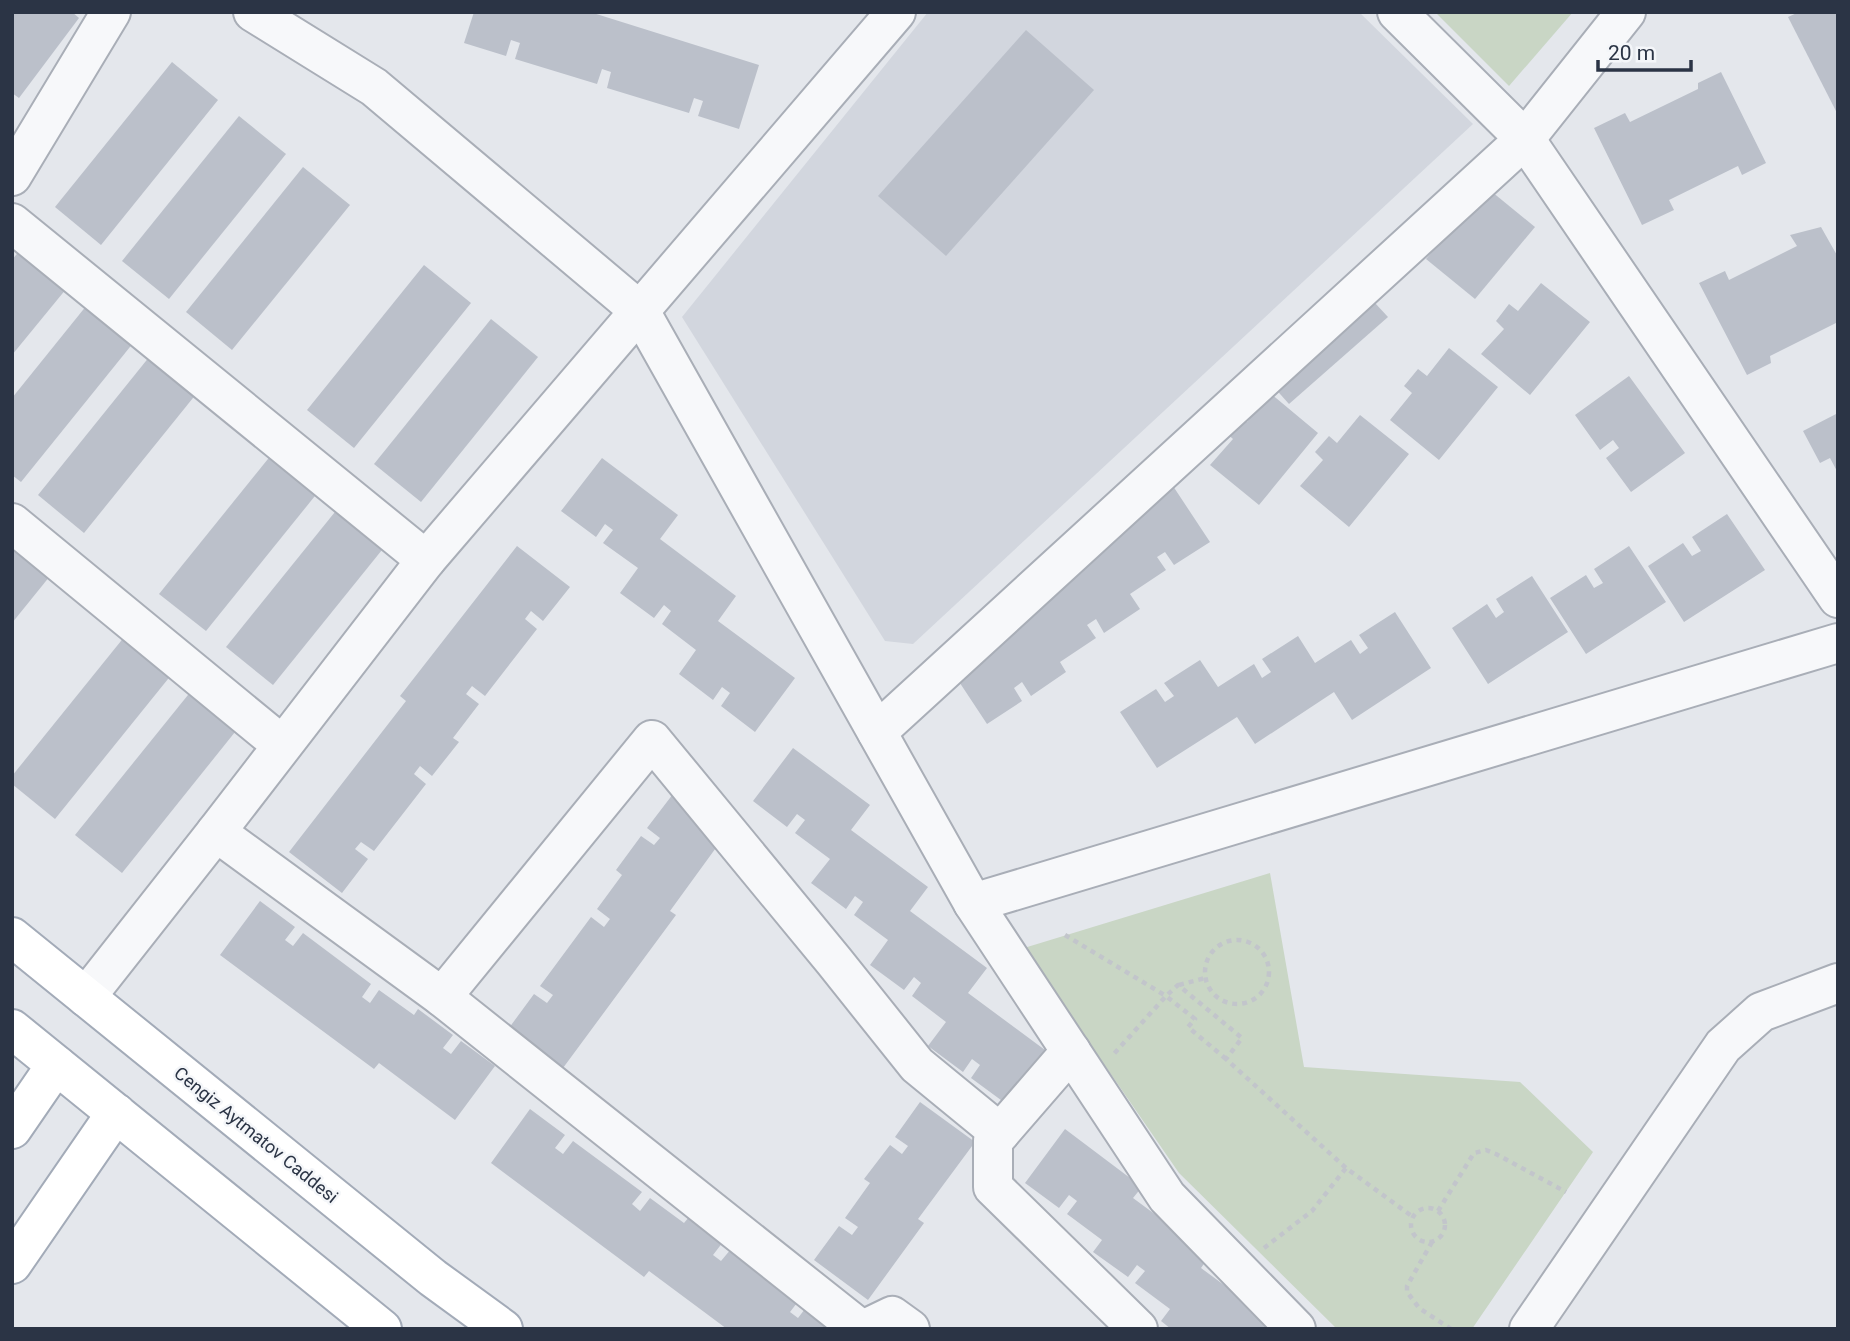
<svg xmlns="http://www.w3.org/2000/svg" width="1850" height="1341" viewBox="0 0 1850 1341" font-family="Roboto,sans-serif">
<rect width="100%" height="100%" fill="#e4e7ec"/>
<!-- built -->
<path fill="#d2d6de" d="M 928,12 L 1359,12 L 1473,124 L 913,644 L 885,641 L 682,317 Z"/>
<!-- green -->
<g fill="#c9d6c5">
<path d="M 1435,12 L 1573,12 L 1509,86 Z"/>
<path d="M 1270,873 L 1304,1067 L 1520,1082 L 1593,1152 L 1472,1329 L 1337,1329 L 1179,1173 L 1024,948 Z"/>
</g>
<!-- building -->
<g fill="#bbc0ca">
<path d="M 12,12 L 72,12 L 79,18 L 19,98 L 12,93 Z"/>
<path d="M 474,12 L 590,12 L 759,65 L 739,129 L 698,116 L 703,101 L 694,98 L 689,113 L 607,88 L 611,72 L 602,69 L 597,84 L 515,59 L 520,43 L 511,40 L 506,56 L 464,43 Z"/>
<path d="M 1799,12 L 1838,12 L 1838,115 L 1788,17 Z"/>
<path d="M 1026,30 L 1094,90 L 946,256 L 878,196 Z"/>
<path d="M 172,62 L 218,100 L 101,245 L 55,207 Z"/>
<path d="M 1721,72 L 1766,163 L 1742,175 L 1738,166 L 1669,200 L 1674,210 L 1642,225 L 1594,128 L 1625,113 L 1630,122 L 1698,89 L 1698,83 Z"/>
<path d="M 239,116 L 286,154 L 169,299 L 122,261 Z"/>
<path d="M 303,167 L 350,205 L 232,350 L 186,312 Z"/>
<path d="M 1486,187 L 1535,227 L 1475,299 L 1426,259 Z"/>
<path d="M 1821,227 L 1838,257 L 1838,322 L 1770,356 L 1771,363 L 1747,375 L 1699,283 L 1725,271 L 1729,280 L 1797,246 L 1790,235 Z"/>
<path d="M 24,245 L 71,283 L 12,355 L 12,260 Z"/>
<path d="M 424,265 L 471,303 L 354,448 L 307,410 Z"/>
<path d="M 1541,283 L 1590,322 L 1530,395 L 1481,354 L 1504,329 L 1496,321 L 1509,304 L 1518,311 Z"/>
<path d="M 1362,289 L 1388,317 L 1289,404 L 1265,377 Z"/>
<path d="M 91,300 L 138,337 L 21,482 L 12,475 L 12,398 Z"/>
<path d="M 491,319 L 538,357 L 421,502 L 374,464 Z"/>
<path d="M 1449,348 L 1498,387 L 1439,460 L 1390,420 L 1412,393 L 1404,386 L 1418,369 L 1427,376 Z"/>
<path d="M 154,351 L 201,388 L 84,533 L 38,495 Z"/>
<path d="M 1629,376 L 1685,453 L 1631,492 L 1606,458 L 1619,448 L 1613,440 L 1600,450 L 1575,415 Z"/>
<path d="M 1270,393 L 1318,433 L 1259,505 L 1210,465 L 1233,439 L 1224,431 L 1238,414 L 1247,422 Z"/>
<path d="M 1838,413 L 1838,473 L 1830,458 L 1820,463 L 1803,431 Z"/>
<path d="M 1360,415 L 1409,454 L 1349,527 L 1300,486 L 1323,460 L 1315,452 L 1329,436 L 1337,443 Z"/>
<path d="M 276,449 L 323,486 L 206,631 L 159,594 Z"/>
<path d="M 602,458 L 678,515 L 660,539 L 736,596 L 718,621 L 795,678 L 755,732 L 721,706 L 730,693 L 722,687 L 713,700 L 679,674 L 696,650 L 662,624 L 671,611 L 664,605 L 654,618 L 620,593 L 638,568 L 603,543 L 613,530 L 605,524 L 596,537 L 561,511 Z"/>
<path d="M 1173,486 L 1210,542 L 1174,565 L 1165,552 L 1157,557 L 1166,570 L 1130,594 L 1140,609 L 1104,633 L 1096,619 L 1087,625 L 1096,638 L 1060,662 L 1066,672 L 1031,696 L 1022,682 L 1014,688 L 1022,701 L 987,724 L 950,668 L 1023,605 L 1103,553 L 1093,538 Z"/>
<path d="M 343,502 L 390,540 L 273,685 L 226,647 Z"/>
<path d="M 1727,514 L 1765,570 L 1684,622 L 1648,566 L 1683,543 L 1692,556 L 1701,551 L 1692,537 Z"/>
<path d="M 12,545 L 50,576 L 12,623 Z"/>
<path d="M 517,546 L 570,587 L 543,621 L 531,611 L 525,619 L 537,629 L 485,696 L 472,686 L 466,694 L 479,704 L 453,738 L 459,742 L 432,776 L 420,766 L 414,774 L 426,784 L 374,851 L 361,842 L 355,849 L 368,859 L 342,893 L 289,852 L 406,701 L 400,696 Z"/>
<path d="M 1629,546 L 1666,602 L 1586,654 L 1550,598 L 1586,575 L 1594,588 L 1603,583 L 1594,569 Z"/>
<path d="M 1532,576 L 1568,632 L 1488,684 L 1452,628 L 1487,604 L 1496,618 L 1504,612 L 1496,599 Z"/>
<path d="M 1395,612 L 1431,668 L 1352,720 L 1334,692 L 1255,744 L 1237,717 L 1157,768 L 1120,712 L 1156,689 L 1165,702 L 1174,696 L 1164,683 L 1200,660 L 1218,687 L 1254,664 L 1262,678 L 1271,672 L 1262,659 L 1298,636 L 1315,663 L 1351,640 L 1360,654 L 1368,648 L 1359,635 Z"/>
<path d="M 125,636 L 172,674 L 55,819 L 12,784 L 12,776 Z"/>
<path d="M 192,690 L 239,727 L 122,873 L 75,835 Z"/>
<path d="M 793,748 L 870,805 L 851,830 L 928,887 L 910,911 L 987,968 L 968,993 L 1045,1050 L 1005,1103 L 971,1078 L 980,1065 L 972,1059 L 963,1072 L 928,1046 L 946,1022 L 912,996 L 921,983 L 914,977 L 904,990 L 870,965 L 888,940 L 854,915 L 863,902 L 855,896 L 846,909 L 811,883 L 830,859 L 795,833 L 805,820 L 797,814 L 787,827 L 753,801 Z"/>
<path d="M 673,794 L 726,834 L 670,911 L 676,915 L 563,1068 L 509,1028 L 534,994 L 547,1003 L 553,995 L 540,986 L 591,917 L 604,927 L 610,919 L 597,909 L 622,875 L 616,870 L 641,836 L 654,845 L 660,838 L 647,828 Z"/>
<path d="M 260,901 L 295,927 L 285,940 L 293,946 L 303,933 L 371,984 L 362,997 L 370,1003 L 379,990 L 414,1015 L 418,1009 L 453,1035 L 443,1048 L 451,1054 L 461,1041 L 495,1066 L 455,1120 L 379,1063 L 374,1069 L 220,955 Z"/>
<path d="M 920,1102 L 975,1142 L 918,1219 L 924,1223 L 868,1300 L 814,1260 L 839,1226 L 852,1235 L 858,1227 L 845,1218 L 870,1183 L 864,1179 L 890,1145 L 902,1154 L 908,1146 L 895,1137 Z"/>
<path d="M 530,1109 L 565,1135 L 555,1148 L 563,1154 L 573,1141 L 642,1192 L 632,1204 L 640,1211 L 650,1198 L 684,1223 L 689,1217 L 723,1242 L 713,1255 L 721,1261 L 731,1249 L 800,1299 L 790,1312 L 798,1318 L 808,1305 L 839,1329 L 727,1329 L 649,1271 L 644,1277 L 491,1163 Z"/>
<path d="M 1065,1129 L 1142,1187 L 1133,1198 L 1210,1255 L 1201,1268 L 1278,1325 L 1275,1329 L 1171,1329 L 1161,1321 L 1170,1309 L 1135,1283 L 1145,1271 L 1137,1265 L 1128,1277 L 1093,1252 L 1102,1240 L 1067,1214 L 1077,1201 L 1069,1195 L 1059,1208 L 1025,1183 Z"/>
</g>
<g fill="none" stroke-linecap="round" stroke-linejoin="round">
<!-- minor casing -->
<g stroke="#a9aeb7" stroke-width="42">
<g id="minor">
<path d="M 253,12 L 374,87 L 640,311 L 973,903 L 1838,643"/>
<path d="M 1397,12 L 1525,139 L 1838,598"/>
<path d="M 12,176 L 111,12"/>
<path d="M 12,223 L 426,560"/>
<path d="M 12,523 L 282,745"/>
<path d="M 877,732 L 1525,139 L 1626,12"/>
<path d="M 216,832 L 442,997 L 652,740 L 834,961 L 917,1065 L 1000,1133"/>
<path d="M 973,903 L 1167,1197 L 1296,1329"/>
<path d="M 86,997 L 216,832 L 426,560 L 896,12"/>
<path d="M 442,997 L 860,1329"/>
<path d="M 1071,1051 L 993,1141 L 993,1187 L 1138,1329"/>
<path d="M 865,1329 L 892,1316 L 910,1329"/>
<path d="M 1529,1329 L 1723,1046 L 1761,1012 L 1838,983"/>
</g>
</g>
<!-- major casing -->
<g stroke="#a3abb8" stroke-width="42">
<g id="major">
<path d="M 12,937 L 433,1278 L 503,1329"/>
<path d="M 12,1029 L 382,1329"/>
<path d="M 12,1129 L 56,1065"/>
<path d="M 12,1264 L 116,1113"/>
</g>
</g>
<!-- path -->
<g stroke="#c2c5cb" stroke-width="4.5" stroke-dasharray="5 5" stroke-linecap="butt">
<path d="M 1065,935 L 1166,996 L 1112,1056"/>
<circle cx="1237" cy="972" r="32"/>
<path d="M 1179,985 L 1205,978"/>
<path d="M 1226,1059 L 1188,1027 L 1195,1019 L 1166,996 L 1178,985 L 1242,1038 L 1226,1059 L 1346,1168"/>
<circle cx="1428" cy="1225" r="17"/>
<path d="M 1438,1211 L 1474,1153 L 1486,1150 L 1496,1154 L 1566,1192"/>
<path d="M 1432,1242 L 1407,1286 L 1407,1292 L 1419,1308 L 1451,1329"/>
<path d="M 1264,1248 L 1312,1211 L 1346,1168 L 1413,1217"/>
</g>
<!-- minor -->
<use href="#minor" stroke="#f7f8fa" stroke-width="38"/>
<!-- major -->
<use href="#major" stroke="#fff" stroke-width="38"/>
</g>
<g text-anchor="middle" stroke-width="5" stroke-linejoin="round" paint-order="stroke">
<!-- street labels -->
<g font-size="18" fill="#2b3445" stroke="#f4f6f9">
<text transform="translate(256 1135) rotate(39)" y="6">Cengiz Aytmatov Caddesi</text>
</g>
</g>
<!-- border -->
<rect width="1850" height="1341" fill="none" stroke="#2b3445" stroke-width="28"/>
<!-- scale -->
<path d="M1598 60v10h93v-10" fill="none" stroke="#2b3445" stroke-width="3.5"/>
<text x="1608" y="60" font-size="21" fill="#2b3445" stroke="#f4f6f9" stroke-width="5" paint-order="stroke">20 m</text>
</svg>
